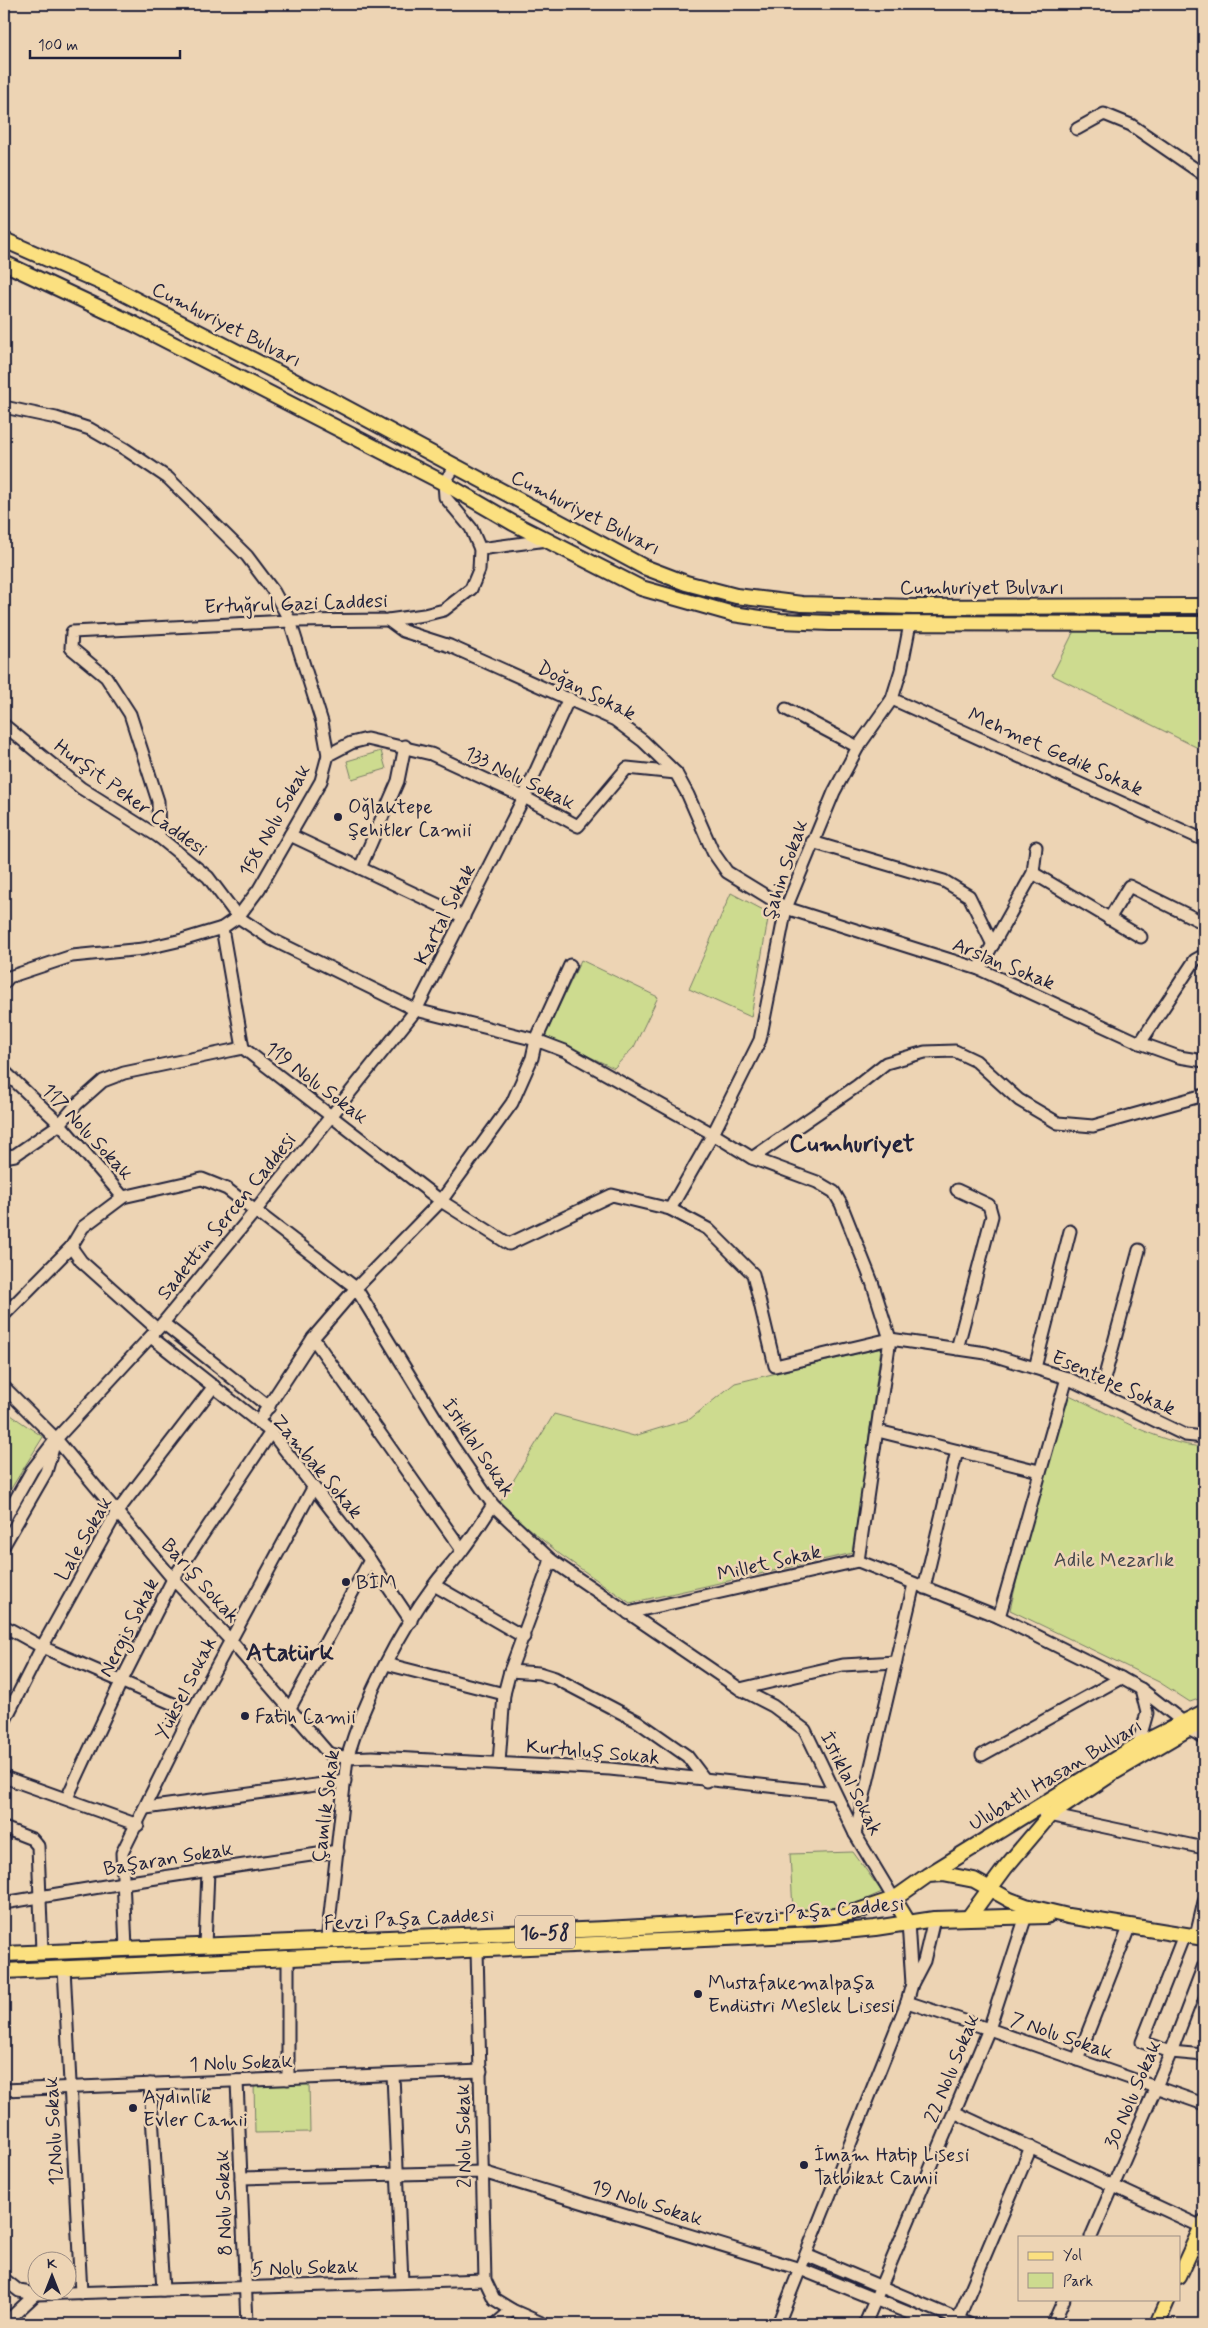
<svg xmlns="http://www.w3.org/2000/svg" width="1208" height="2328" viewBox="0 0 1208 2328" font-family="Mynerve,sans-serif">
<rect width="100%" height="100%" fill="#edd4b4"/>
<filter id="ink" filterUnits="userSpaceOnUse"><feTurbulence type="fractalNoise" baseFrequency=".02" numOctaves="2"/><feDisplacementMap in="SourceGraphic" scale="10" xChannelSelector="R" yChannelSelector="G"/><feConvolveMatrix kernelMatrix="1 2 1 2 8 2 1 2 1" color-interpolation-filters="sRGB"/></filter>
<g filter="url(#ink)">
<!-- green -->
<g fill="#cddb8f" stroke="#787e65">
<path d="M 1075,629 L 1204,631 L 1204,751 L 1052,675 Z"/>
<path d="M 381,751 L 386,769 L 352,779 L 347,761 Z"/>
<path d="M 731,893 L 769,913 L 751,1017 L 689,989 Z"/>
<path d="M 581,960 L 658,997 L 634,1047 L 614,1068 L 545,1036 Z"/>
<path d="M 881,1348 L 853,1553 L 630,1603 L 561,1555 L 499,1504 L 554,1414 L 634,1436 L 690,1419 L 735,1383 Z"/>
<path d="M 1067,1394 C 1109,1413 1158,1444 1204,1447 L 1204,1697 L 1190,1702 L 1159,1682 L 1010,1610 L 1043,1465 Z"/>
<path d="M 8,1413 L 43,1437 L 4,1500 L 4,1418 Z"/>
<path d="M 853,1852 L 882,1892 L 848,1907 L 793,1911 L 790,1854 Z"/>
<path d="M 309,2082 L 310,2132 L 255,2133 L 254,2083 Z"/>
</g>
<g fill="none" stroke-linecap="round" stroke-linejoin="round">
<!-- minor casing -->
<g stroke="#22223b" stroke-width="15">
<g id="minor">
<path d="M 1077,129 L 1104,114 L 1131,125 L 1204,175"/>
<path d="M 4,407 L 56,418 L 90,429 L 125,449 L 168,478 L 247,556 L 274,592 L 290,621 L 322,722 L 328,755 L 321,781 L 259,889 L 238,917 L 222,928 L 182,940 L 143,949 L 72,956 L 9,977 L 4,983"/>
<path d="M 480,549 L 547,540"/>
<path d="M 388,620 L 403,631 L 450,646 L 615,720 L 643,741 L 676,773 L 688,795 L 713,852 L 727,872 L 786,908 L 979,969 L 1140,1043 L 1179,1057 L 1204,1061"/>
<path d="M 892,699 L 1204,840"/>
<path d="M 786,709 L 858,747"/>
<path d="M 4,725 L 81,788 L 159,837 L 208,877 L 238,917 L 271,939 L 416,1010 L 536,1040 L 565,1051 L 713,1134 L 752,1158 L 817,1182 L 834,1192 L 841,1204 L 872,1282 L 890,1339 L 858,1561"/>
<path d="M 328,755 L 351,743 L 367,739 L 431,754 L 524,797 L 578,826 L 627,768 L 676,773"/>
<path d="M 290,835 L 464,917"/>
<path d="M 159,837 L 158,801 L 130,714 L 106,677 L 71,648 L 72,632 L 290,621 L 388,620 L 424,615 L 444,610 L 471,589 L 479,570 L 480,549 L 471,528 L 445,497 L 444,483 L 455,466"/>
<path d="M 812,842 L 944,881 L 969,896 L 993,945"/>
<path d="M 360,868 L 398,781 L 405,746"/>
<path d="M 1033,873 L 1141,937"/>
<path d="M 1109,919 L 1129,886 L 1204,923"/>
<path d="M 222,928 L 243,1048 L 441,1201 L 509,1244 L 612,1195 L 670,1209 L 708,1229 L 753,1274 L 775,1366 L 890,1339 L 986,1353 L 1067,1378 L 1185,1435 L 1204,1437"/>
<path d="M 570,965 L 536,1040 L 532,1058 L 512,1103 L 441,1201 L 356,1288 L 452,1445 L 493,1505 L 551,1560 L 740,1689 L 773,1706 L 805,1730 L 855,1834 L 894,1899"/>
<path d="M 979,969 L 1033,873 L 1036,847"/>
<path d="M 1140,1043 L 1195,960 L 1204,955"/>
<path d="M 4,1071 L 60,1124 L 123,1197 L 202,1179 L 227,1189 L 356,1288 L 313,1338 L 258,1422"/>
<path d="M 4,1157 L 15,1155 L 60,1124 L 77,1104 L 103,1081 L 124,1073 L 243,1048"/>
<path d="M 752,1158 L 857,1086 L 886,1063 L 925,1052 L 955,1051 L 976,1061 L 1019,1100 L 1058,1123 L 1093,1126 L 1204,1095"/>
<path d="M 670,1209 L 713,1134 L 760,1040 L 786,908 L 834,792 L 858,747 L 892,699 L 901,670 L 910,624"/>
<path d="M 71,1247 L 81,1261 L 157,1329"/>
<path d="M 4,1315 L 71,1247 L 83,1227 L 123,1197"/>
<path d="M 163,1323 L 269,1407"/>
<path d="M 151,1337 L 271,1432 L 370,1560 L 411,1621"/>
<path d="M 313,1338 L 462,1550"/>
<path d="M 957,1349 L 992,1216 L 989,1205 L 957,1190"/>
<path d="M 1035,1368 L 1070,1231"/>
<path d="M 4,1387 L 56,1439 L 173,1579 L 231,1641 L 328,1753 L 347,1758 L 372,1757 L 610,1769 L 834,1793"/>
<path d="M 1100,1394 L 1139,1250"/>
<path d="M 878,1431 L 1039,1471"/>
<path d="M 4,1520 L 32,1470 L 56,1439 L 163,1323 L 256,1210 L 416,1010 L 524,797 L 569,698"/>
<path d="M 4,1545 L 46,1472 L 53,1448"/>
<path d="M 434,1585 L 524,1637"/>
<path d="M 924,1588 L 957,1451"/>
<path d="M 628,1613 L 858,1561 L 999,1617 L 1121,1678 L 1141,1689 L 1182,1721 L 1188,1729 L 1204,1737"/>
<path d="M 999,1617 L 1067,1378"/>
<path d="M 4,1626 L 42,1647 L 192,1712"/>
<path d="M 386,1664 L 504,1694"/>
<path d="M 510,1671 L 539,1673 L 555,1678 L 637,1721 L 687,1756 L 706,1781"/>
<path d="M 740,1689 L 843,1665 L 896,1662"/>
<path d="M 290,1708 L 370,1560"/>
<path d="M 4,1722 L 42,1647 L 117,1512 L 214,1386"/>
<path d="M 1138,1745 L 1147,1713 L 1141,1689"/>
<path d="M 982,1755 L 1121,1678"/>
<path d="M 499,1763 L 504,1694 L 510,1671 L 551,1560"/>
<path d="M 4,1777 L 138,1825"/>
<path d="M 67,1798 L 121,1682 L 173,1579 L 271,1432"/>
<path d="M 146,1808 L 345,1781"/>
<path d="M 1044,1814 L 1204,1848"/>
<path d="M 4,1828 L 32,1839 L 38,1846 L 42,1952"/>
<path d="M 855,1834 L 914,1584"/>
<path d="M 4,1903 L 123,1883 L 338,1851"/>
<path d="M 908,1922 L 912,1984"/>
<path d="M 1184,1935 L 1142,2042 L 1171,2052 L 1204,2055"/>
<path d="M 1196,1936 L 1204,1902"/>
<path d="M 327,1942 L 347,1758 C 365,1698 397,1635 434,1585 C 443,1572 454,1562 463,1549 C 474,1535 483,1520 493,1505"/>
<path d="M 205,1946 L 208,1871"/>
<path d="M 126,1949 L 122,1853 L 192,1712 L 313,1488"/>
<path d="M 477,1950 L 485,2280 L 494,2299 L 512,2310 L 544,2324"/>
<path d="M 64,1968 L 81,2293"/>
<path d="M 907,2002 L 989,2029 L 1204,2104"/>
<path d="M 1077,2060 L 1130,1925"/>
<path d="M 393,2075 L 402,2282"/>
<path d="M 288,2079 L 288,1959"/>
<path d="M 237,2081 L 247,2324"/>
<path d="M 150,2084 L 163,2290"/>
<path d="M 4,2090 L 481,2071"/>
<path d="M 954,2112 L 1202,2227"/>
<path d="M 241,2178 L 483,2172 L 800,2269 L 936,2324"/>
<path d="M 1091,2237 L 1171,2052 L 1204,1965"/>
<path d="M 1194,2247 L 1204,2251"/>
<path d="M 806,2255 L 969,2324"/>
<path d="M 4,2279 L 19,2291 L 36,2294 L 485,2280"/>
<path d="M 4,2324 L 36,2294"/>
<path d="M 496,2324 L 512,2310"/>
<path d="M 778,2324 L 907,2002 L 912,1984 L 924,1961 L 934,1919"/>
<path d="M 865,2324 L 989,2029 L 1026,1916 L 1026,1909"/>
<path d="M 956,2324 L 1031,2147"/>
<path d="M 1053,2324 L 1064,2299"/>
</g>
</g>
<!-- major casing -->
<g stroke="#22223b" stroke-width="18">
<g id="major">
<path d="M 4,240 L 107,285 L 339,404 L 644,567 L 686,583 L 736,596 L 802,604 L 914,607 L 1204,606"/>
<path d="M 4,263 L 134,324 L 444,483 L 513,523 L 641,588 L 733,614 L 781,621 L 830,623 L 1204,624"/>
<path d="M 930,1874 L 1138,1745 L 1204,1712"/>
<path d="M 894,1899 L 908,1922"/>
<path d="M 969,1917 L 1005,1868 L 1049,1816 L 1113,1773 L 1188,1729 L 1204,1723"/>
<path d="M 4,1954 L 605,1929 L 835,1916 L 858,1911 L 894,1899 L 928,1875 L 943,1874 L 974,1880 L 1010,1900 L 1026,1906 L 1068,1916 L 1204,1938"/>
<path d="M 4,1971 L 816,1934 L 875,1928 L 934,1919 L 1047,1916"/>
<path d="M 1179,2276 L 1204,2222"/>
<path d="M 1157,2324 L 1168,2299"/>
</g>
</g>
<!-- minor -->
<use href="#minor" stroke="#edd4b4" stroke-width="11"/>
<!-- major -->
<use href="#major" stroke="#fbe080" stroke-width="14"/>
</g>
</g>
<!-- markers -->
<g fill="#22223b" stroke="#edd4b4" stroke-width="2">
<circle cx="338" cy="817" r="5"/>
<circle cx="346" cy="1582" r="5"/>
<circle cx="245" cy="1716" r="5"/>
<circle cx="698" cy="1994" r="5"/>
<circle cx="133" cy="2108" r="5"/>
<circle cx="804" cy="2165" r="5"/>
</g>
<g text-anchor="middle" stroke-width="5" stroke-linejoin="round" paint-order="stroke">
<!-- shield labels -->
<rect fill="#edd4b4" stroke="#5f575f" stroke-width="1" x="515" y="1915.5" width="60" height="33" rx="4"/>
<g font-size="19" font-weight="bold" fill="#22223b">
<text x="545" y="1939">16-58</text>
</g>
<!-- street labels -->
<g font-size="20" fill="#22223b" stroke="#edd4b4">
<text transform="translate(227 324) rotate(27)" y="7">Cumhuriyet Bulvarı</text>
<text transform="translate(586 512) rotate(27)" y="7">Cumhuriyet Bulvarı</text>
<text x="982" y="594">Cumhuriyet Bulvarı</text>
<text transform="translate(296 603) rotate(-2)" y="7">Ertuğrul Gazi Caddesi</text>
<text transform="translate(587 690) rotate(27)" y="7">Doğan Sokak</text>
<text transform="translate(1056 751) rotate(24)" y="7">Mehmet Gedik Sokak</text>
<text transform="translate(520 777) rotate(26)" y="7">133 Nolu Sokak</text>
<text transform="translate(131 797) rotate(36)" y="7">Hurşit Peker Caddesi</text>
<text transform="translate(274 820) rotate(-61)" y="7">158 Nolu Sokak</text>
<text transform="translate(784 869) rotate(-71)" y="7">Şahin Sokak</text>
<text transform="translate(444 914) rotate(-63)" y="7">Kartal Sokak</text>
<text transform="translate(1004 963) rotate(22)" y="7">Arslan Sokak</text>
<text transform="translate(317 1082) rotate(37)" y="7">119 Nolu Sokak</text>
<text transform="translate(88 1131) rotate(47)" y="7">117 Nolu Sokak</text>
<text transform="translate(226 1216) rotate(-51)" y="7">Sadettin Sercen Caddesi</text>
<text transform="translate(1114 1382) rotate(24)" y="7">Esentepe Sokak</text>
<text transform="translate(479 1447) rotate(56)" y="7">İstiklal Sokak</text>
<text transform="translate(318 1466) rotate(50)" y="7">Zambak Sokak</text>
<text transform="translate(83 1538) rotate(-60)" y="7">Lale Sokak</text>
<text transform="translate(769 1562) rotate(-13)" y="7">Millet Sokak</text>
<text transform="translate(201 1580) rotate(48)" y="7">Barış Sokak</text>
<text transform="translate(128 1627) rotate(-63)" y="7">Nergis Sokak</text>
<text transform="translate(185 1688) rotate(-63)" y="7">Yüksel Sokak</text>
<text transform="translate(593 1751) rotate(5)" y="7">Kurtuluş Sokak</text>
<text transform="translate(1055 1774) rotate(-31)" y="7">Ulubatlı Hasan Bulvarı</text>
<text transform="translate(852 1783) rotate(63)" y="7">İstiklal Sokak</text>
<text transform="translate(325 1806) rotate(-83)" y="7">Çamlık Sokak</text>
<text transform="translate(168 1858) rotate(-9)" y="7">Başaran Sokak</text>
<text transform="translate(819 1910) rotate(-5)" y="7">Fevzi Paşa Caddesi</text>
<text transform="translate(409 1918) rotate(-3)" y="7">Fevzi Paşa Caddesi</text>
<text transform="translate(1062 2035) rotate(19)" y="7">7 Nolu Sokak</text>
<text transform="translate(241 2062) rotate(-2)" y="7">1 Nolu Sokak</text>
<text transform="translate(951 2068) rotate(-68)" y="7">22 Nolu Sokak</text>
<text transform="translate(1132 2094) rotate(-67)" y="7">30 Nolu Sokak</text>
<text transform="translate(53 2131) rotate(-93)" y="7">12Nolu Sokak</text>
<text transform="translate(463 2136) rotate(-91)" y="7">2 Nolu Sokak</text>
<text transform="translate(647 2202) rotate(17)" y="7">19 Nolu Sokak</text>
<text transform="translate(223 2203) rotate(-92)" y="7">8 Nolu Sokak</text>
<text transform="translate(305 2267) rotate(-2)" y="7">5 Nolu Sokak</text>
</g>
<!-- poi labels -->
<g font-size="20" fill="#22223b" stroke="#edd4b4" text-anchor="start">
<text x="348" y="813">Oğlaktepe<tspan x="348" dy="23">Şehitler Camii</tspan></text>
<text x="356" y="1589">BİM</text>
<text x="255" y="1723">Fatih Camii</text>
<text x="708" y="1989">Mustafakemalpaşa<tspan x="708" dy="23">Endüstri Meslek Lisesi</tspan></text>
<text x="143" y="2103">Aydınlık<tspan x="143" dy="23">Evler Camii</tspan></text>
<text x="814" y="2161">İmam Hatip Lisesi<tspan x="814" dy="23">Tatbikat Camii</tspan></text>
</g>
<!-- park labels -->
<g font-size="20" fill="#44474c" stroke="#edd4b4">
<text x="1114" y="1566">Adile Mezarlık</text>
</g>
<!-- district labels -->
<g font-size="25" font-weight="bold" fill="#22223b" stroke="#edd4b4">
<text x="852" y="1151">Cumhuriyet</text>
<text x="290" y="1660">Atatürk</text>
</g>
</g>
<!-- margin -->
<rect width="1208" height="2328" fill="none" stroke="#edd4b4" stroke-width="20"/>
<rect x="10" y="10" width="1188" height="2308" fill="none" stroke="#22223b" stroke-width="2" filter="url(#ink)"/>
<!-- legend -->
<rect x="1018" y="2236" width="162" height="65" fill="#edd4b4" stroke="#9c8d84"/>
<rect x="1028" y="2252" width="25" height="8" fill="#fbe080" stroke="#9c8d84"/>
<text x="1063" y="2260" font-size="15" fill="#22223b">Yol</text>
<rect x="1028" y="2273" width="25" height="15" fill="#cddb8f" stroke="#9c8d84"/>
<text x="1063" y="2286" font-size="15" fill="#22223b">Park</text>
<!-- north arrow -->
<g transform="translate(52 2276)"><circle r="24" fill="#edd4b4" stroke="#9c8d84"/>
<path d="M0-4L9 19L0 12L-9 19Z" fill="#22223b"/>
<text y="-8" font-size="14" font-weight="bold" text-anchor="middle" fill="#22223b">K</text>
</g>
<!-- scale -->
<path d="M30 50v8h150v-8" fill="none" stroke="#22223b" stroke-width="2.5"/>
<text x="38" y="50" font-size="15" fill="#22223b" stroke="#edd4b4" stroke-width="4" paint-order="stroke">100 m</text>
</svg>
